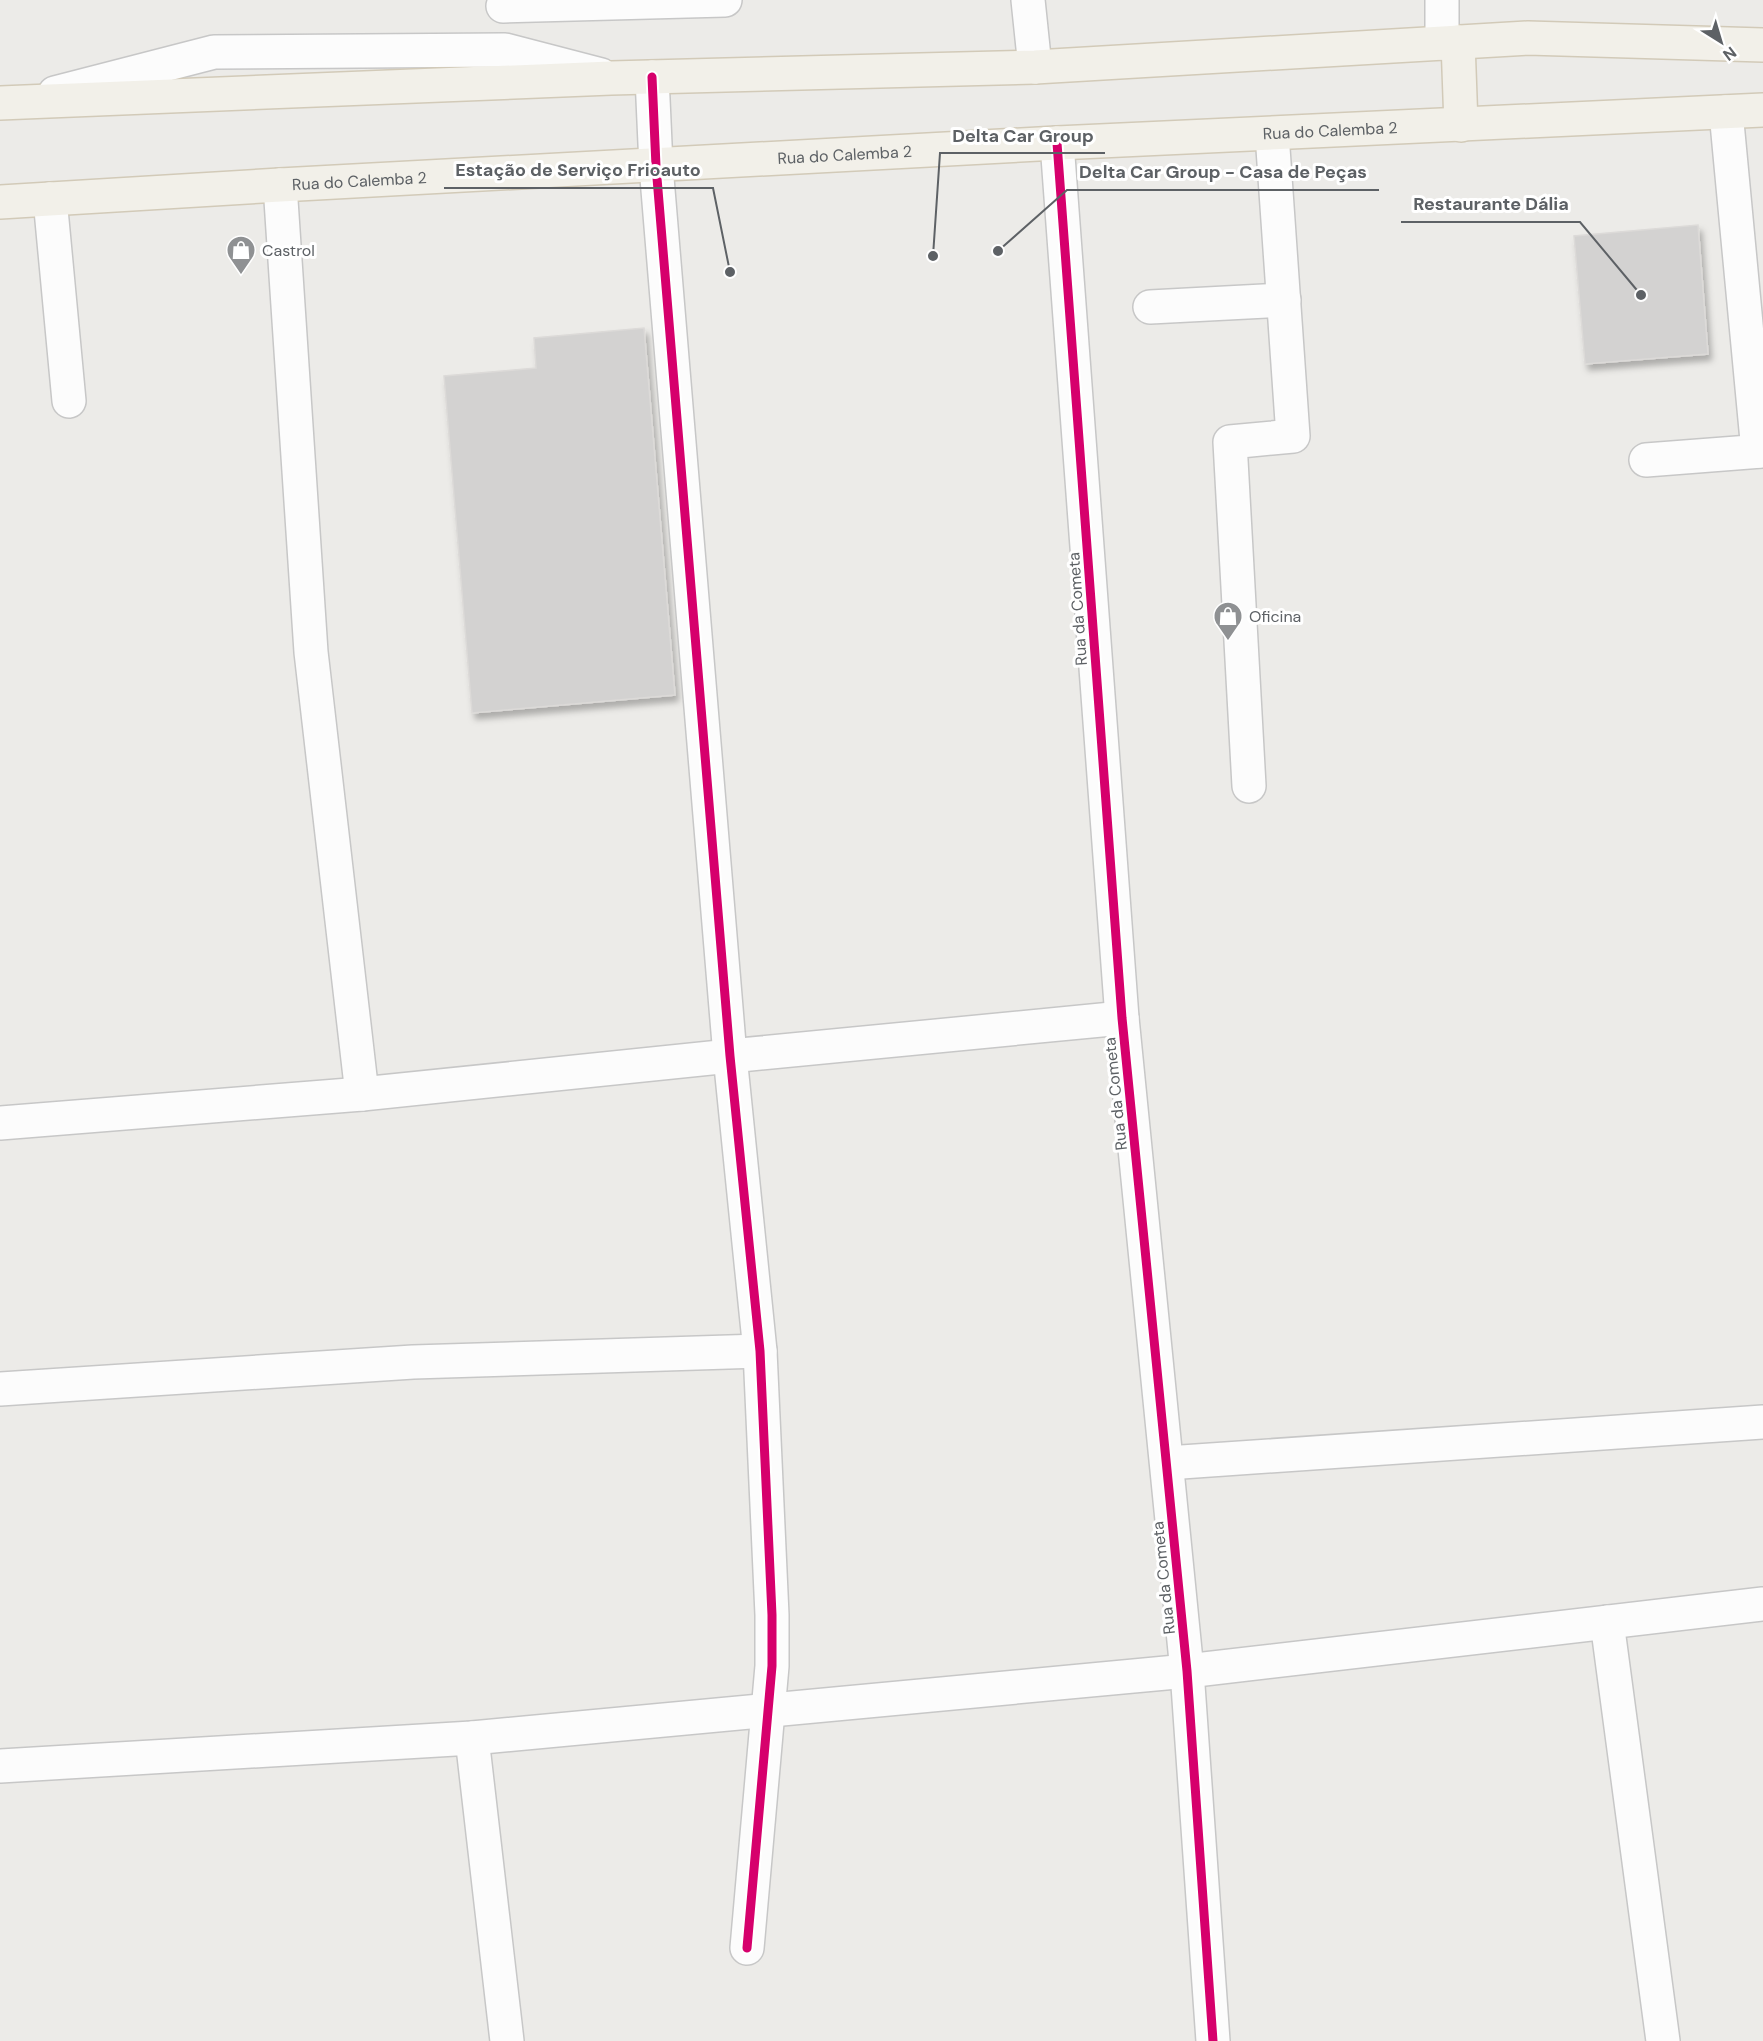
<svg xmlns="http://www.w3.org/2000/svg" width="1763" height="2041" viewBox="0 0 1763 2041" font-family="'DM Sans',sans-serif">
<defs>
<filter id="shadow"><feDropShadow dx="3.5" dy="6" stdDeviation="3" flood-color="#0004"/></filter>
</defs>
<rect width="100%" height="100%" fill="#ecebe8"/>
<!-- building -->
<g fill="#d3d2d1" stroke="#dcdad8" stroke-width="1.5" filter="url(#shadow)">
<path d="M 1698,225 L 1708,354 L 1585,364 L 1574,236 Z"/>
<path d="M 644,328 L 675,695 L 472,713 L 444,376 L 536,368 L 534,338 Z"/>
</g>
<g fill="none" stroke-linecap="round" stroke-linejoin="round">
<!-- minor casing -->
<g stroke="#c7c7c7" stroke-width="36">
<g id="minor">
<path d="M 1028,0 L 1035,67"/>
<path d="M 1442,0 L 1442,43"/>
<path d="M 503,6 L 725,0"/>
<path d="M 652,77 L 656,166 L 730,1056 L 760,1351 L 772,1615 L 772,1666 L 747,1948"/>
<path d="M 55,93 L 214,52 L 505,50 L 601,75"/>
<path d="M 1726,112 L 1758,451"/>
<path d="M 1057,143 L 1122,1018 L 1187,1671 L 1213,2041"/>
<path d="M 280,185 L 311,652 L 362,1094"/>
<path d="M 50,199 L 69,401"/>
<path d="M 1150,307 L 1284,300"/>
<path d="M 1646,460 L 1763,451"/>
<path d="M 1249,786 L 1230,442 L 1293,436 L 1272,134"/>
<path d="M 0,1123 L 362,1094 L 730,1056 L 1122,1018"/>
<path d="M 0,1389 L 413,1362 L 760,1351"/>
<path d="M 1167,1463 L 1763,1422"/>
<path d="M 1607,1622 L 1663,2041"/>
<path d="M 472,1738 L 507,2041"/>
<path d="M 0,1766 L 472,1738 L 1187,1671 L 1763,1604"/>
</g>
</g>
<!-- major casing -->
<g stroke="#d2cab8" stroke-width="36">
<g id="major">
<path d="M 1458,42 L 1461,125"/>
<path d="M 0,103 L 611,78 L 1035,67 L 1528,38 L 1763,45"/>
<path id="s1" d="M 0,202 L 280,185 L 1057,143 L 1763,110"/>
</g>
</g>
<!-- minor -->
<use href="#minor" stroke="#fcfcfc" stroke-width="33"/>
<!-- major -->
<use href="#major" stroke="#f2f0e9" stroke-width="33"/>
<!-- cycleway casing -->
<g stroke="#fff" stroke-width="13">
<g id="cycleway">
<path d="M 652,77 L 656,166 L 730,1056 L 760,1351 L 772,1615 L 772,1666 L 747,1948"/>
<path d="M 1057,143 L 1122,1018 L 1187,1671 L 1213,2041"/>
</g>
</g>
<!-- cycleway -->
<use href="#cycleway" stroke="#d6006c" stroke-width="9"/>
</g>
<!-- icons -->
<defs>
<g id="shop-pin" transform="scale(1.5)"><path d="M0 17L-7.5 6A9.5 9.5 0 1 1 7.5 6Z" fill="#8f9193" stroke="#fff"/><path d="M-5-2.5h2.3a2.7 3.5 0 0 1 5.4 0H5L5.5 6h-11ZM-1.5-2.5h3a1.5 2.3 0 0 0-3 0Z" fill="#fff"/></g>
</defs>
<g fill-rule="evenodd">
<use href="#shop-pin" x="241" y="250"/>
<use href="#shop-pin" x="1228" y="616"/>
</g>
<g text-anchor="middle" stroke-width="6" stroke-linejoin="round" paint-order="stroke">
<!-- street labels -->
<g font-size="16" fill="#5d6165" stroke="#fff">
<text dy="6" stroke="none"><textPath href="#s1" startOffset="1332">Rua do Calemba 2</textPath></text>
<text dy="6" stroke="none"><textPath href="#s1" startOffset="846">Rua do Calemba 2</textPath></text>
<text dy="6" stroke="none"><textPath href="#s1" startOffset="360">Rua do Calemba 2</textPath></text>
<text transform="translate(1077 609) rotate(-94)" y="6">Rua da Cometa</text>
<text transform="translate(1115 1094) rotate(-96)" y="6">Rua da Cometa</text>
<text transform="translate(1163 1578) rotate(-96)" y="6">Rua da Cometa</text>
</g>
<!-- poi labels -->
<g font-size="16" fill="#5d6165" stroke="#fff" text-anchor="start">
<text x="262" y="256">Castrol</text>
<text x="1249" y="622">Oficina</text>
</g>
</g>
<!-- callouts -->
<path fill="none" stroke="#5d6165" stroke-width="2" d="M933 256L940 153H1105M730 272L713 188H444M998 251L1067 190H1379M1641 295L1580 222H1401"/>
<g fill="#5d6165" stroke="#fff" stroke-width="2">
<circle cx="933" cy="256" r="6"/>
<circle cx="730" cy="272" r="6"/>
<circle cx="998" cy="251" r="6"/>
<circle cx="1641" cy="295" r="6"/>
</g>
<g font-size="18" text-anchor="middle" font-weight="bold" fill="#5d6165" stroke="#fff" stroke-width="6" stroke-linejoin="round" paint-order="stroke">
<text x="1023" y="142">Delta Car Group</text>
<text x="578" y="176">Estação de Serviço Frioauto</text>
<text x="1223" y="178">Delta Car Group - Casa de Peças</text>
<text x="1491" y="210">Restaurante Dália</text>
</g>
<!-- north arrow -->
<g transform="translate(1721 42) rotate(143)" stroke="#ffffff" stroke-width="4.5" paint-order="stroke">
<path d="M0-4.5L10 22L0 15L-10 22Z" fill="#5d6165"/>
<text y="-9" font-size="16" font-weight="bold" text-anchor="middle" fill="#5d6165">N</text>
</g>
</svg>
